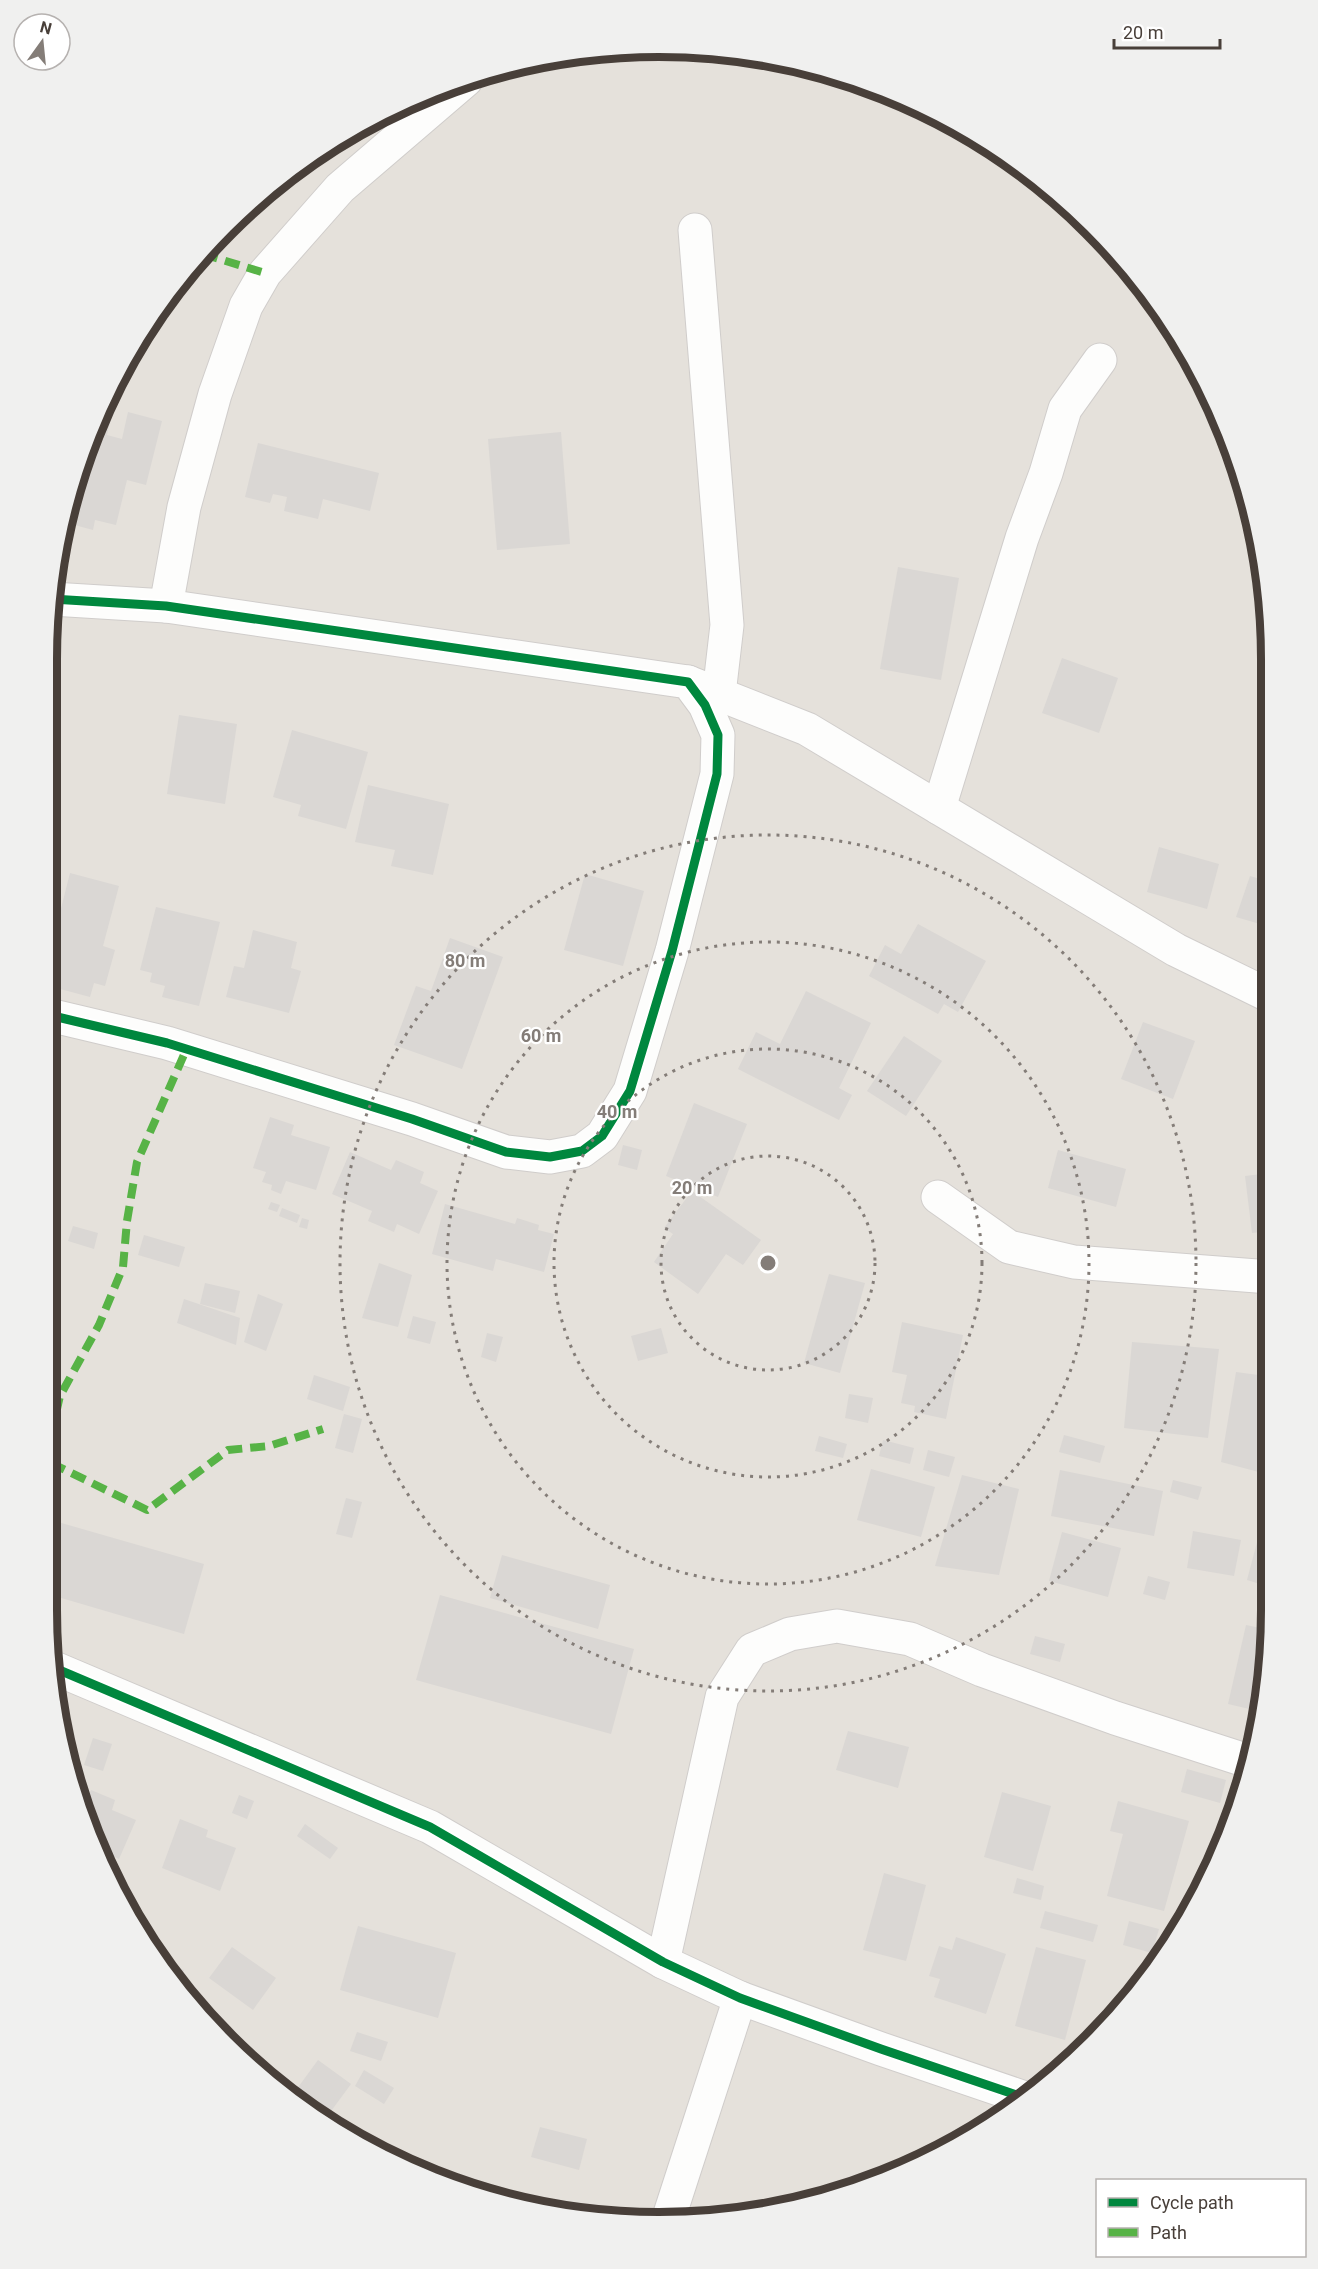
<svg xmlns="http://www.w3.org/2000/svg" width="1318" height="2269" viewBox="0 0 1318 2269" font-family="Roboto,sans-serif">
<rect width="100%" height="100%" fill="#f2f0ed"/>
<!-- residential -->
<path fill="#e5e1db" d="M 659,47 L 778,58 L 893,93 L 999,150 L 1092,226 L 1189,352 L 1239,462 L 1270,619 L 1270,1650 L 1239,1807 L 1168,1950 L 1119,2014 L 1032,2096 L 965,2141 L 856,2190 L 699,2221 L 579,2217 L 500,2202 L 388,2159 L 318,2119 L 226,2043 L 173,1983 L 110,1881 L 79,1807 L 52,1690 L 48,619 L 79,462 L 150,319 L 226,226 L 318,150 L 424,93 L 539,58 Z"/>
<!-- building -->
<g fill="#dad7d4">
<path d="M 128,412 L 162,421 L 146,485 L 127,480 L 116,525 L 95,520 L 93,530 L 67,523 L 79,462 L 100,420 L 110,422 L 107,435 L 122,439 Z"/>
<path d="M 561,432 L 570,544 L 497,550 L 488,439 Z"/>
<path d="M 258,443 L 379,473 L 370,511 L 323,499 L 318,519 L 284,511 L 287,497 L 273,494 L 270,503 L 245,497 Z"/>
<path d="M 898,567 L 959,578 L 941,680 L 880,669 Z"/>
<path d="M 1062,658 L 1118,678 L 1099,733 L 1042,713 Z"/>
<path d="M 179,715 L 237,724 L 225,804 L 167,794 Z"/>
<path d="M 292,730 L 368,752 L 346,829 L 298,816 L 301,805 L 273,797 Z"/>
<path d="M 368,785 L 449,804 L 433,875 L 391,866 L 395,850 L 355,842 Z"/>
<path d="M 1159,847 L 1219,864 L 1207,909 L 1147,892 Z"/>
<path d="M 70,873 L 119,886 L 103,946 L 115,950 L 105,986 L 94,983 L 90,997 L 49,986 L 49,931 L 55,932 Z"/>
<path d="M 585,874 L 644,891 L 623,966 L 564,950 Z"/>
<path d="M 1250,876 L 1270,882 L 1270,927 L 1236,917 Z"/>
<path d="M 156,907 L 220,922 L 199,1006 L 162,997 L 165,986 L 150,982 L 152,973 L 140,970 Z"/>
<path d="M 918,924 L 986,961 L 958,1012 L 944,1004 L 938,1014 L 869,976 L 885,945 L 901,954 Z"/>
<path d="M 253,930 L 297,942 L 291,968 L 301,971 L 289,1013 L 226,997 L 234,966 L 244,968 Z"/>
<path d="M 450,938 L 503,957 L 462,1069 L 394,1045 L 416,986 L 431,991 Z"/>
<path d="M 806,991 L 871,1023 L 839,1088 L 852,1095 L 839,1120 L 738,1069 L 756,1032 L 780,1044 Z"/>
<path d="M 1143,1022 L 1195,1041 L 1173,1099 L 1121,1079 Z"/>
<path d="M 904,1036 L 942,1061 L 906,1116 L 867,1091 Z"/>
<path d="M 694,1103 L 747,1124 L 718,1197 L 666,1176 Z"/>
<path d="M 270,1117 L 294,1125 L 291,1135 L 330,1147 L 316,1190 L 286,1181 L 281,1194 L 271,1190 L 272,1185 L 262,1182 L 266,1172 L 253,1168 Z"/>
<path d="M 623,1145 L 642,1150 L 637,1170 L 618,1165 Z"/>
<path d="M 1058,1150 L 1126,1169 L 1116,1207 L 1048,1188 Z"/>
<path d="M 350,1152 L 391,1170 L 396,1160 L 424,1172 L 420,1183 L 438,1191 L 419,1234 L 397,1224 L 394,1232 L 368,1221 L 372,1211 L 332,1194 Z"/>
<path d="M 1270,1173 L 1270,1231 L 1252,1233 L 1245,1176 Z"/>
<path d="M 692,1191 L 761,1240 L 743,1265 L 726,1254 L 698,1294 L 654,1262 L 673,1234 L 664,1228 Z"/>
<path d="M 271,1202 L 280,1205 L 277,1212 L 268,1209 Z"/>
<path d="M 445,1204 L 515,1224 L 517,1218 L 539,1225 L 538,1230 L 554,1234 L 544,1272 L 496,1259 L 493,1271 L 432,1254 Z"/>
<path d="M 282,1208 L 300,1215 L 297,1223 L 279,1216 Z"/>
<path d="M 302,1218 L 309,1220 L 307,1229 L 299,1227 Z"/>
<path d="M 73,1226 L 98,1233 L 94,1249 L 68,1241 Z"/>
<path d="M 144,1235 L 185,1247 L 179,1267 L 138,1255 Z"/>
<path d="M 379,1263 L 412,1275 L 398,1327 L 362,1318 Z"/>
<path d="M 829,1274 L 865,1283 L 840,1373 L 804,1363 Z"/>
<path d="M 205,1283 L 240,1291 L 235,1313 L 200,1304 Z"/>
<path d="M 258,1294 L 283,1304 L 266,1351 L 244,1342 Z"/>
<path d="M 184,1299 L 240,1318 L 236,1345 L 177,1323 Z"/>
<path d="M 413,1316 L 436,1322 L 430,1344 L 407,1338 Z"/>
<path d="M 902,1322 L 963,1335 L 946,1419 L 914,1412 L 915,1406 L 901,1403 L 907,1375 L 892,1372 Z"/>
<path d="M 661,1328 L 668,1353 L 638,1361 L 631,1336 Z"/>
<path d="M 487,1333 L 503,1337 L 496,1362 L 481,1357 Z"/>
<path d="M 1132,1342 L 1219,1349 L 1208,1438 L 1124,1428 Z"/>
<path d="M 1269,1360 L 1270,1360 L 1270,1475 L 1221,1462 L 1236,1372 L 1266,1376 Z"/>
<path d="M 314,1375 L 350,1387 L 343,1411 L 307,1399 Z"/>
<path d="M 849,1394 L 873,1398 L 868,1423 L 845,1418 Z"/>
<path d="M 344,1414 L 362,1419 L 353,1453 L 335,1448 Z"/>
<path d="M 1064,1435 L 1105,1446 L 1100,1463 L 1059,1452 Z"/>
<path d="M 819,1436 L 847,1444 L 843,1458 L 815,1451 Z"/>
<path d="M 883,1440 L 914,1448 L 910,1464 L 879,1456 Z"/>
<path d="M 928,1450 L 955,1457 L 949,1477 L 923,1470 Z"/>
<path d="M 871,1469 L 935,1487 L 921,1537 L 857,1520 Z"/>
<path d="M 1060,1470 L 1163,1491 L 1154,1536 L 1051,1516 Z"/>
<path d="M 962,1475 L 1019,1489 L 999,1575 L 935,1566 Z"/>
<path d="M 1173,1480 L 1202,1487 L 1198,1500 L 1170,1492 Z"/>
<path d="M 346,1498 L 362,1502 L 352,1538 L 336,1534 Z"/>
<path d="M 51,1520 L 204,1564 L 184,1634 L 51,1595 Z"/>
<path d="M 1193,1531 L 1241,1540 L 1234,1576 L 1187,1568 Z"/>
<path d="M 1260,1531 L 1270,1534 L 1270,1558 L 1263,1585 L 1247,1580 Z"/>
<path d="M 1062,1532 L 1121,1548 L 1108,1597 L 1049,1581 Z"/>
<path d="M 502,1555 L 610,1585 L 598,1629 L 490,1598 Z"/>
<path d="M 1148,1576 L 1170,1582 L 1165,1600 L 1143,1594 Z"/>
<path d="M 440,1595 L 634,1649 L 611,1734 L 416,1680 Z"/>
<path d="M 1246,1625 L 1270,1630 L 1270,1650 L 1258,1711 L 1228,1704 Z"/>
<path d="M 1035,1636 L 1065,1644 L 1060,1662 L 1030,1654 Z"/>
<path d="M 848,1731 L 909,1747 L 898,1788 L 836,1770 Z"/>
<path d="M 93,1738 L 112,1744 L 103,1771 L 84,1765 Z"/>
<path d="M 1187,1769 L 1226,1780 L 1220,1803 L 1181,1792 Z"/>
<path d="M 91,1790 L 115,1800 L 112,1810 L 136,1820 L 119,1859 L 103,1851 L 100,1858 L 81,1812 Z"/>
<path d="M 1002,1792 L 1051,1806 L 1033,1871 L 984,1857 Z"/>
<path d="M 239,1795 L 254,1801 L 247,1819 L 232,1813 Z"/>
<path d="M 1118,1801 L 1189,1821 L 1164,1911 L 1107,1896 L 1123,1834 L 1110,1831 Z"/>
<path d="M 180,1819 L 208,1830 L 206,1837 L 236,1848 L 220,1891 L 162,1868 Z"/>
<path d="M 305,1824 L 338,1848 L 330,1859 L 297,1836 Z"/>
<path d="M 1214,1839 L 1222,1841 L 1206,1873 L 1205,1873 Z"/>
<path d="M 884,1873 L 926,1885 L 906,1961 L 863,1950 Z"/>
<path d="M 1017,1878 L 1044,1886 L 1041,1900 L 1013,1893 Z"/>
<path d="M 1045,1911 L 1098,1925 L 1093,1942 L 1040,1928 Z"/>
<path d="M 1129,1921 L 1159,1929 L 1152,1953 L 1123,1945 Z"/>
<path d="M 358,1926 L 456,1953 L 438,2018 L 340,1990 Z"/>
<path d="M 956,1937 L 1006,1954 L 986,2014 L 934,1997 L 940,1979 L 929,1976 L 939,1946 L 952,1950 Z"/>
<path d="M 232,1947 L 276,1978 L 253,2010 L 209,1978 Z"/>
<path d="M 1036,1947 L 1086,1960 L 1065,2040 L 1015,2026 Z"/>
<path d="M 170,1966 L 184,1970 L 181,1982 L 171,1979 L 168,1975 Z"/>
<path d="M 357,2032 L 388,2042 L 381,2061 L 350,2051 Z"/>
<path d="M 318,2060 L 351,2084 L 323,2122 L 291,2097 Z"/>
<path d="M 364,2070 L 394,2088 L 384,2104 L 355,2086 Z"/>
<path d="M 540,2127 L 587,2139 L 579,2170 L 531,2157 Z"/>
</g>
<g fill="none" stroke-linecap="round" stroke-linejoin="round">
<!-- minor casing -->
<g stroke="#d0cdcb" stroke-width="35">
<g id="minor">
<path d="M 695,230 L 727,625 L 719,694"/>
<path d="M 166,606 L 184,507 L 215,394 L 246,306 L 265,273 L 340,188 L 466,80"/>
<path d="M 688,682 L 807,729 L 1176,950 L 1270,996"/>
<path d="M 939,808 L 1022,538 L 1046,473 L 1065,409 L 1100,360"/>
<path d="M 49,1015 L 167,1043 L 412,1119 L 506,1152 L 550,1157 L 582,1151 L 602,1136 L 630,1091 L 672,951 L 717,774 L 718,735 L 705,705 L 688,682 L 166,606 L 52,599"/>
<path d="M 938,1197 L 1009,1247 L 1074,1262 L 1270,1277"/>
<path d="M 52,1667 L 430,1827 L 663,1962 L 740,1998 L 881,2049 L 1028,2099"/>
<path d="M 663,1962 L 722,1697 L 752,1650 L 790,1634 L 837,1626 L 910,1639 L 982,1670 L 1115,1718 L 1248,1761"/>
<path d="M 668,2220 L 740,1998"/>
</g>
</g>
<!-- minor -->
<use href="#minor" stroke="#fdfdfc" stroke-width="33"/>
<!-- quiet -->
<g stroke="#57b346" stroke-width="8" stroke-dasharray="15 8" stroke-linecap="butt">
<path d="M 203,254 L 265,273"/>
<path d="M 51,1435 L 60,1396 L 99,1325 L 123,1267 L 127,1221 L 137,1162 L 186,1050"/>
<path d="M 51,1463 L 147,1510 L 228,1450 L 269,1446 L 323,1429"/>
</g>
<!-- cycleway casing -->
<g stroke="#fff" stroke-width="13">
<g id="cycleway">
<path d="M 49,1015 L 167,1043 L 412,1119 L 506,1152 L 550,1157 L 582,1151 L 602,1136 L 630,1091 L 672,951 L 717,774 L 718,735 L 705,705 L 688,682 L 166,606 L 52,599"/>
<path d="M 52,1667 L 430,1827 L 663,1962 L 740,1998 L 881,2049 L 1028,2099"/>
</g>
</g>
<!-- cycleway -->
<use href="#cycleway" stroke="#00873e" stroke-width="9"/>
</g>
<!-- distance rings -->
<g fill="none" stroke="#847d78" stroke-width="3" stroke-dasharray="3 6">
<circle cx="768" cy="1263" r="107"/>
<circle cx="768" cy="1263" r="214"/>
<circle cx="768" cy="1263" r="321"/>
<circle cx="768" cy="1263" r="428"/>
</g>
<!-- crop -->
<path d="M0 0H1318V2269H0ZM659 57H659A602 602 0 0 1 1261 659V1610A602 602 0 0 1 659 2212H659A602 602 0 0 1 57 1610V659A602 602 0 0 1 659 57Z" fill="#f0f0ef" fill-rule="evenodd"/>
<path fill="none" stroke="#483f39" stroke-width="8" d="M659 57H659A602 602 0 0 1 1261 659V1610A602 602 0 0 1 659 2212H659A602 602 0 0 1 57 1610V659A602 602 0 0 1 659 57Z"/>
<circle cx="768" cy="1263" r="9" fill="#847d78" stroke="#fff" stroke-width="3"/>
<g font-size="18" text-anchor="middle" font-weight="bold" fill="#847d78" stroke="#fff" stroke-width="4.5" stroke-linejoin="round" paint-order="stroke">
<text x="465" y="967">80 m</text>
<text x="541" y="1042">60 m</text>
<text x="617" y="1118">40 m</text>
<text x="692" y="1194">20 m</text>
</g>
<!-- legend -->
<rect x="1096" y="2179" width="210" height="78" fill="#ffffff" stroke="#b6b2b0" stroke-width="1.5"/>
<rect x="1108" y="2198" width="30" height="9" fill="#00873e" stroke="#b6b2b0" stroke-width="1.5"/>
<text x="1150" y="2209" font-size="18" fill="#483f39">Cycle path</text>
<rect x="1108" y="2228" width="30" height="9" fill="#57b346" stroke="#b6b2b0" stroke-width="1.5"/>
<text x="1150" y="2239" font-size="18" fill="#483f39">Path</text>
<!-- north arrow -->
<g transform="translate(42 42) rotate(15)"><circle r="28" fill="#ffffff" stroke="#b6b2b0" stroke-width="1.5"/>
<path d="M0-4.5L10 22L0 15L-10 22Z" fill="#847d78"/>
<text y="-9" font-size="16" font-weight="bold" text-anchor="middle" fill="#483f39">N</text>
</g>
<!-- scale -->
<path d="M1114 39v9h106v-9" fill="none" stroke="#483f39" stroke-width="3"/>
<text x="1123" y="39" font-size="18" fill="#483f39" stroke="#ffffff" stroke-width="4.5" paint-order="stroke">20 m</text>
</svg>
